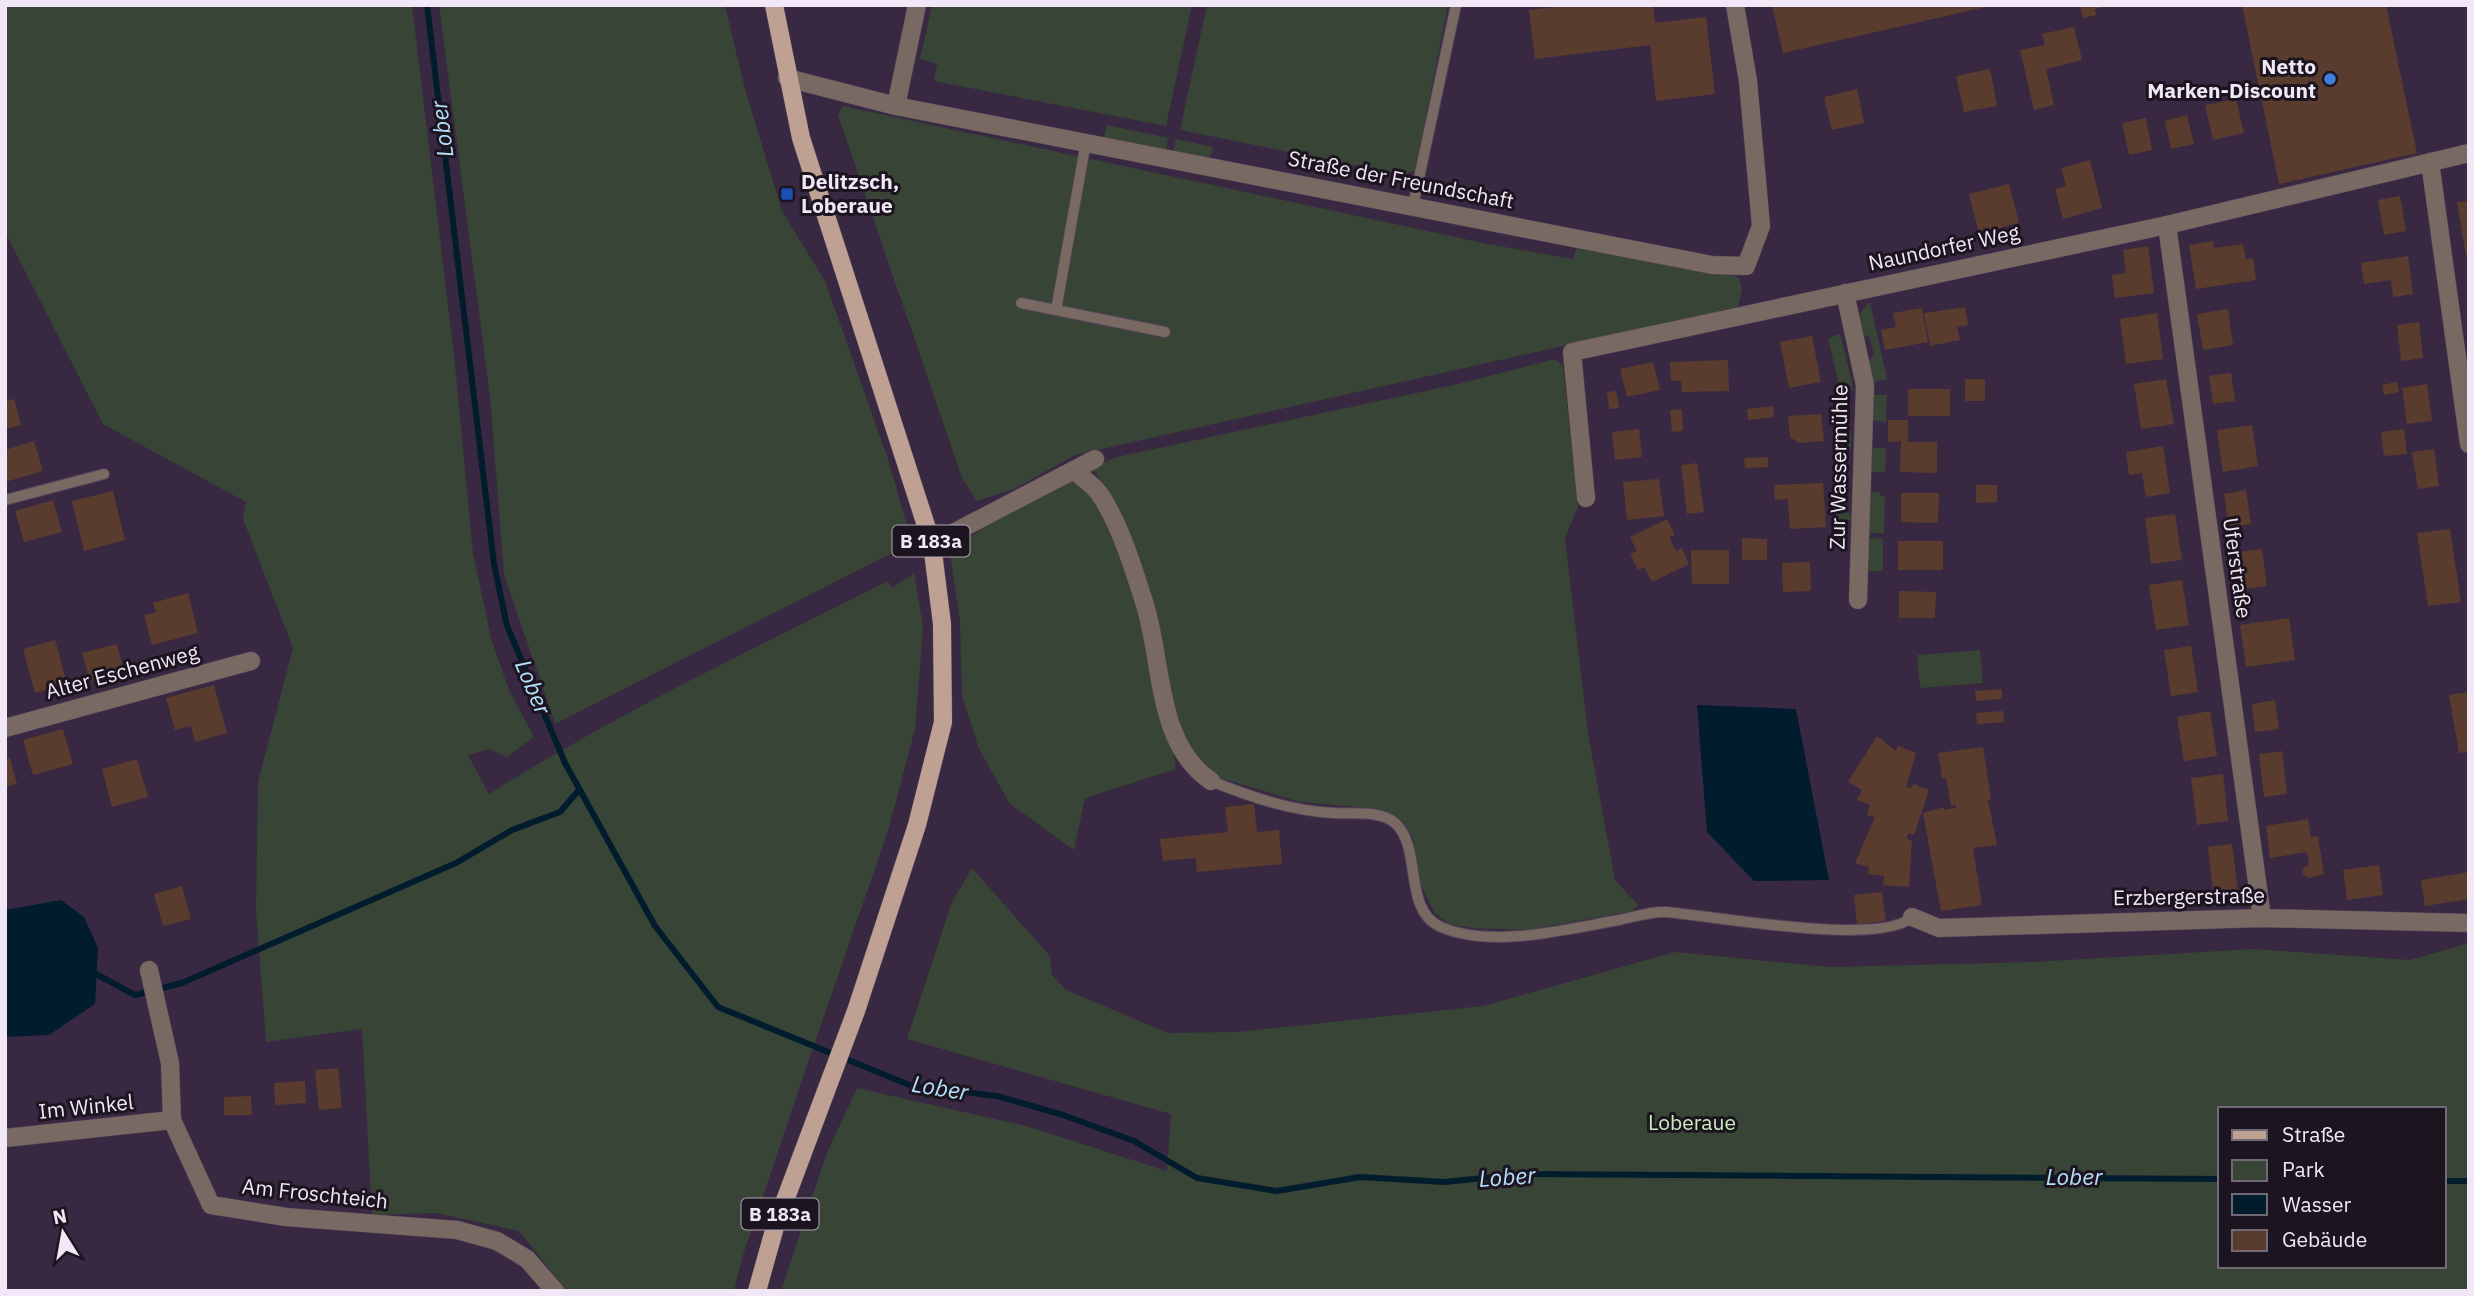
<svg xmlns="http://www.w3.org/2000/svg" width="2474" height="1296" viewBox="0 0 2474 1296" font-family="'IBM Plex Sans',sans-serif">
<rect width="100%" height="100%" fill="#382841"/>
<!-- green -->
<g fill="#384435" fill-rule="evenodd">
<path d="M 5,5 L 412,5 L 455,364 L 473,553 L 491,638 L 509,690 L 534,737 L 507,757 L 488,749 L 468,755 L 489,794 C 617,713 753,649 888,581 L 892,588 L 914,573 L 923,627 L 915,729 L 888,831 L 803,1077 L 742,1258 L 734,1291 L 567,1291 L 519,1231 L 436,1213 L 372,1215 L 362,1029 L 266,1042 L 256,911 L 258,782 L 293,648 L 243,519 L 246,502 L 103,424 L 5,232 Z"/>
<path d="M 439,5 L 725,5 L 745,89 L 782,211 L 825,281 L 888,459 L 910,536 L 893,537 L 894,552 L 555,724 L 504,574 L 490,397 Z"/>
<path d="M 932,5 L 1192,5 L 1166,126 L 934,81 L 937,64 L 920,59 Z"/>
<path d="M 1207,5 L 1448,5 L 1415,171 L 1403,175 L 1180,130 Z"/>
<path d="M 843,106 L 1488,244 L 1573,259 L 1577,246 L 1731,273 L 1739,278 L 1742,289 L 1738,307 L 1075,455 L 1014,489 L 977,501 L 962,478 L 838,115 Z"/>
<path d="M 1107,125 L 1168,138 L 1166,150 L 1104,137 Z"/>
<path d="M 1176,139 L 1213,147 L 1210,158 L 1173,151 Z"/>
<path d="M 1870,302 L 1887,379 L 1871,383 L 1867,363 L 1874,355 L 1870,337 L 1859,334 C 1857,321 1859,311 1870,302 Z"/>
<path d="M 1840,334 L 1852,382 L 1853,390 L 1843,389 L 1839,385 L 1828,338 Z"/>
<path d="M 1555,359 L 1563,366 L 1578,507 L 1565,538 L 1588,733 L 1615,880 L 1638,905 L 1632,911 L 1528,930 L 1471,928 L 1449,924 L 1435,913 L 1420,883 L 1413,838 L 1402,822 L 1380,809 L 1300,802 L 1211,775 L 1170,725 L 1176,769 L 1085,798 L 1074,850 L 1010,804 L 979,749 L 962,696 L 960,622 L 950,554 C 988,521 1030,494 1074,470 L 1114,504 L 1092,467 L 1117,457 L 1458,384 Z"/>
<path d="M 1871,395 L 1887,395 L 1886,422 L 1871,420 Z"/>
<path d="M 1838,413 L 1844,413 L 1844,431 L 1851,432 L 1851,449 L 1837,451 Z"/>
<path d="M 1869,448 L 1886,448 L 1885,472 L 1869,472 Z"/>
<path d="M 1869,492 L 1879,492 L 1880,495 L 1885,496 L 1884,533 L 1869,533 Z"/>
<path d="M 1850,513 L 1851,520 L 1842,520 L 1842,538 L 1835,539 L 1836,514 Z"/>
<path d="M 1869,538 L 1883,539 L 1883,571 L 1868,571 Z"/>
<path d="M 1980,650 L 1983,683 L 1920,688 L 1917,655 Z"/>
<path d="M 972,868 L 1050,956 L 1052,975 L 1066,990 L 1168,1033 L 1237,1032 L 1483,1006 L 1675,952 L 1830,967 L 2033,962 L 2254,949 L 2410,960 L 2469,943 L 2469,1291 L 781,1291 L 826,1155 L 857,1088 L 1026,1126 L 1167,1171 L 1171,1114 L 907,1039 L 952,902 ZM 2220,1109 L 2444,1109 L 2444,1266 L 2220,1266 Z"/>
</g>
<!-- water -->
<g fill="#011d2d">
<path d="M 1697,705 L 1796,709 L 1829,880 L 1754,881 L 1707,832 Z"/>
<path d="M 61,900 L 84,917 L 98,948 L 95,1004 L 49,1035 L 5,1037 L 5,910 Z"/>
</g>
<g fill="none" stroke-linecap="round" stroke-linejoin="round">
<!-- stream -->
<g stroke="#011d2d" stroke-width="6">
<path d="M 427,5 L 494,564 L 507,626 L 565,763 L 655,926 L 718,1007 L 912,1086 L 997,1096 L 1063,1115 L 1134,1141 L 1197,1178 L 1277,1191 L 1360,1177 L 1444,1182 L 1524,1174 L 2220,1179"/>
<path d="M 96,974 L 135,995 L 182,983 L 456,863 L 512,830 L 560,812 L 579,790"/>
<path d="M 2444,1181 L 2469,1181"/>
</g>
</g>
<!-- building -->
<g fill="#5a3c2f">
<path d="M 1571,5 L 1653,5 L 1655,23 L 1706,17 L 1715,94 L 1656,101 L 1650,45 L 1535,59 L 1529,10 Z"/>
<path d="M 1772,5 L 1990,5 L 1990,6 L 1783,53 Z"/>
<path d="M 2080,5 L 2108,5 L 2108,6 L 2095,9 L 2096,15 L 2083,18 Z"/>
<path d="M 2242,5 L 2386,5 L 2417,153 L 2279,184 Z"/>
<path d="M 2074,27 L 2082,60 L 2046,69 L 2054,105 L 2034,110 L 2020,50 L 2045,45 L 2042,34 Z"/>
<path d="M 1990,69 L 1997,106 L 1964,112 L 1956,76 Z"/>
<path d="M 1857,89 L 1864,123 L 1832,130 L 1824,97 Z"/>
<path d="M 2236,99 L 2244,133 L 2213,140 L 2205,105 Z"/>
<path d="M 2187,115 L 2194,144 L 2171,149 L 2165,121 Z"/>
<path d="M 2146,118 L 2152,150 L 2129,155 L 2122,123 Z"/>
<path d="M 2090,160 L 2102,208 L 2063,219 L 2055,189 L 2066,186 L 2061,168 Z"/>
<path d="M 2009,184 L 2019,223 L 1979,233 L 1969,194 Z"/>
<path d="M 2400,196 L 2406,231 L 2384,235 L 2378,200 Z"/>
<path d="M 2469,201 L 2469,255 L 2466,256 L 2457,202 Z"/>
<path d="M 2213,241 L 2214,248 L 2243,244 L 2246,259 L 2253,258 L 2256,280 L 2196,289 L 2189,245 Z"/>
<path d="M 2148,246 L 2154,293 L 2115,298 L 2112,275 L 2126,273 L 2123,250 Z"/>
<path d="M 2408,256 L 2413,294 L 2393,297 L 2391,280 L 2364,284 L 2361,263 Z"/>
<path d="M 1965,307 L 1968,325 L 1957,327 L 1960,340 L 1930,346 L 1924,313 Z"/>
<path d="M 1922,308 L 1928,342 L 1885,350 L 1881,330 L 1896,327 L 1893,313 Z"/>
<path d="M 2228,309 L 2233,345 L 2203,350 L 2197,314 Z"/>
<path d="M 2157,313 L 2163,359 L 2126,364 L 2120,319 Z"/>
<path d="M 2419,322 L 2423,358 L 2401,361 L 2397,325 Z"/>
<path d="M 1812,336 L 1821,382 L 1789,388 L 1780,342 Z"/>
<path d="M 1728,360 L 1729,391 L 1682,392 L 1681,381 L 1671,381 L 1670,362 Z"/>
<path d="M 1653,362 L 1660,390 L 1627,397 L 1620,369 Z"/>
<path d="M 2231,373 L 2235,401 L 2213,404 L 2209,376 Z"/>
<rect x="1965" y="379" width="20" height="22"/>
<path d="M 2166,379 L 2174,424 L 2141,429 L 2134,384 Z"/>
<path d="M 2397,382 L 2399,392 L 2384,395 L 2382,385 Z"/>
<path d="M 2427,384 L 2432,421 L 2407,424 L 2402,388 Z"/>
<rect x="1908" y="389" width="42" height="27"/>
<path d="M 1616,391 L 1619,408 L 1609,409 L 1607,392 Z"/>
<path d="M 14,399 L 21,425 L 5,429 L 5,401 Z"/>
<path d="M 1773,406 L 1774,417 L 1748,420 L 1747,409 Z"/>
<path d="M 1682,409 L 1683,431 L 1672,432 L 1670,410 Z"/>
<path d="M 1821,414 L 1824,441 L 1799,443 L 1790,437 L 1788,416 Z"/>
<path d="M 1888,420 L 1908,420 L 1908,442 L 1937,442 L 1937,473 L 1900,472 L 1901,441 L 1888,442 Z"/>
<path d="M 2252,425 L 2258,466 L 2223,472 L 2217,430 Z"/>
<path d="M 1639,429 L 1642,457 L 1615,460 L 1612,432 Z"/>
<path d="M 2404,429 L 2407,454 L 2384,456 L 2381,432 Z"/>
<path d="M 34,441 L 43,471 L 5,482 L 5,450 Z"/>
<path d="M 2163,446 L 2170,493 L 2146,497 L 2142,473 L 2129,475 L 2126,452 Z"/>
<path d="M 2434,449 L 2439,486 L 2418,489 L 2412,452 Z"/>
<path d="M 1768,457 L 1768,467 L 1745,468 L 1744,458 Z"/>
<path d="M 1697,463 L 1704,512 L 1687,514 L 1681,465 Z"/>
<path d="M 1659,479 L 1664,516 L 1627,520 L 1623,482 Z"/>
<path d="M 1823,483 L 1826,527 L 1790,529 L 1788,499 L 1775,500 L 1774,485 Z"/>
<path d="M 1976,485 L 1997,485 L 1997,502 L 1976,503 Z"/>
<path d="M 2246,490 L 2251,524 L 2229,528 L 2224,494 Z"/>
<path d="M 113,491 L 125,540 L 84,551 L 72,501 Z"/>
<path d="M 1901,493 L 1939,493 L 1938,523 L 1901,522 Z"/>
<path d="M 53,500 L 62,532 L 24,542 L 15,511 Z"/>
<path d="M 2175,514 L 2182,560 L 2151,564 L 2145,518 Z"/>
<path d="M 1667,519 L 1675,535 L 1669,537 L 1676,551 L 1682,548 L 1689,564 L 1652,582 L 1644,567 L 1638,570 L 1630,554 L 1637,551 L 1630,537 Z"/>
<path d="M 2450,529 L 2461,602 L 2428,606 L 2417,533 Z"/>
<path d="M 1742,538 L 1767,539 L 1767,560 L 1742,560 Z"/>
<rect x="1898" y="541" width="45" height="29"/>
<path d="M 2262,549 L 2267,586 L 2237,590 L 2232,553 Z"/>
<path d="M 1691,550 L 1729,550 L 1729,584 L 1692,584 Z"/>
<path d="M 1810,562 L 1811,591 L 1783,592 L 1782,563 Z"/>
<path d="M 2182,580 L 2189,625 L 2156,630 L 2149,585 Z"/>
<path d="M 1899,591 L 1936,592 L 1935,618 L 1899,618 Z"/>
<path d="M 188,593 L 198,633 L 152,645 L 144,615 L 156,612 L 153,603 Z"/>
<path d="M 2289,618 L 2295,660 L 2246,667 L 2240,625 Z"/>
<path d="M 55,640 L 67,684 L 35,693 L 23,649 Z"/>
<path d="M 117,644 L 124,673 L 90,682 L 82,653 Z"/>
<path d="M 2191,646 L 2198,692 L 2171,696 L 2164,650 Z"/>
<path d="M 214,685 L 227,733 L 195,742 L 191,726 L 175,730 L 166,698 Z"/>
<path d="M 2002,689 L 2002,699 L 1976,701 L 1975,691 Z"/>
<path d="M 2469,692 L 2469,752 L 2459,753 L 2449,695 Z"/>
<path d="M 2275,700 L 2279,729 L 2255,732 L 2252,704 Z"/>
<path d="M 2003,711 L 2004,722 L 1977,724 L 1976,713 Z"/>
<path d="M 2210,711 L 2217,756 L 2184,761 L 2177,717 Z"/>
<path d="M 63,729 L 73,764 L 33,775 L 23,740 Z"/>
<path d="M 1877,736 L 1896,751 L 1898,746 L 1916,753 L 1906,787 L 1911,788 L 1914,784 L 1929,790 L 1914,835 L 1909,833 L 1906,838 L 1912,841 L 1909,887 L 1883,885 L 1884,876 L 1868,874 L 1869,867 L 1855,863 L 1875,817 L 1867,815 L 1870,805 L 1857,800 L 1862,790 L 1848,782 Z"/>
<path d="M 1983,747 L 1991,799 L 1988,800 L 1997,845 L 1973,848 L 1982,905 L 1941,911 L 1923,813 L 1944,807 L 1944,810 L 1956,808 L 1956,805 L 1951,806 L 1946,778 L 1942,778 L 1938,753 Z"/>
<path d="M 2282,751 L 2287,794 L 2264,797 L 2259,754 Z"/>
<path d="M 10,758 L 17,784 L 5,787 L 5,759 Z"/>
<path d="M 137,759 L 148,797 L 112,807 L 102,769 Z"/>
<path d="M 2223,774 L 2228,821 L 2197,825 L 2191,778 Z"/>
<path d="M 1254,804 L 1257,832 L 1279,830 L 1282,864 L 1197,872 L 1196,858 L 1163,861 L 1160,839 L 1228,832 L 1225,807 Z"/>
<path d="M 2308,819 L 2311,837 L 2318,836 L 2324,874 L 2309,878 L 2303,875 L 2302,869 L 2309,865 L 2307,852 L 2270,858 L 2266,826 Z"/>
<path d="M 2232,844 L 2238,890 L 2213,893 L 2208,847 Z"/>
<path d="M 2379,865 L 2383,895 L 2347,900 L 2343,870 Z"/>
<path d="M 2469,872 L 2469,899 L 2425,906 L 2421,880 Z"/>
<path d="M 182,886 L 191,919 L 163,926 L 154,894 Z"/>
<path d="M 1882,892 L 1886,921 L 1857,924 L 1854,895 Z"/>
<path d="M 338,1068 L 342,1108 L 319,1110 L 315,1070 Z"/>
<path d="M 305,1081 L 306,1103 L 275,1105 L 274,1083 Z"/>
<path d="M 251,1096 L 252,1115 L 224,1115 L 224,1097 Z"/>
</g>
<g fill="none" stroke-linecap="round" stroke-linejoin="round">
<!-- lane casing -->
<g stroke="#52435a" stroke-width="12">
<g id="lane">
<path d="M 1413,206 L 1456,5"/>
<path d="M 1021,303 L 1165,332"/>
<path d="M 1056,310 L 1086,142"/>
<path d="M 5,500 L 104,474"/>
<path d="M 1211,781 C 1251,797 1291,811 1334,813 C 1352,814 1380,810 1395,823 C 1423,848 1402,910 1441,927 C 1492,949 1567,929 1619,920 C 1634,917 1651,911 1666,912 C 1713,916 1881,947 1912,917"/>
</g>
</g>
<!-- street casing -->
<g stroke="#52435a" stroke-width="19">
<g id="street">
<path d="M 787,78 L 896,106 L 1712,265 L 1746,266 L 1761,226 L 1748,81 L 1735,5"/>
<path d="M 896,106 L 917,5"/>
<path d="M 2430,162 L 2469,444"/>
<path d="M 2167,225 L 2262,918"/>
<path d="M 1845,293 L 1865,385 L 1858,600"/>
<path d="M 1074,470 C 1082,478 1095,486 1101,496 C 1121,527 1134,570 1145,605 C 1163,663 1156,744 1211,781"/>
<path d="M 1586,498 L 1572,352 L 2167,225 L 2469,153"/>
<path d="M 932,544 L 1095,459"/>
<path d="M 5,728 L 251,661"/>
<path d="M 1912,917 L 1939,928 L 2262,918 L 2469,923"/>
<path d="M 149,970 L 170,1063 L 172,1120 L 211,1205 L 286,1217 L 457,1230 L 497,1241 L 527,1259 L 555,1291"/>
<path d="M 5,1138 L 172,1120"/>
</g>
</g>
<!-- primary casing -->
<g stroke="#52435a" stroke-width="19">
<path id="primary" d="M 757,1291 L 775,1227 L 856,1011 L 917,825 L 943,722 L 942,624 L 932,544 L 801,138 L 774,5"/>
</g>
<!-- lane -->
<use href="#lane" stroke="#786962" stroke-width="10"/>
<!-- street -->
<use href="#street" stroke="#786962" stroke-width="18"/>
<!-- primary -->
<use href="#primary" stroke="#bfa193" stroke-width="18"/>
</g>
<!-- markers -->
<circle fill="#3f7fe0" stroke="#1c1520" stroke-width="2.5" cx="2330" cy="79" r="7"/>
<rect fill="#1a4fb4" stroke="#1c1520" stroke-width="2.5" x="780" y="187" width="14" height="14" rx="3.5"/>
<g text-anchor="middle" stroke-width="6" stroke-linejoin="round" paint-order="stroke">
<!-- shield labels -->
<g fill="#1c1520" stroke="#b1a8b6" stroke-width="2">
<rect x="892.5" y="525.5" width="77" height="31" rx="5"/>
<rect x="741.5" y="1198.5" width="77" height="31" rx="5"/>
</g>
<g font-size="19" font-weight="bold" fill="#f1e7f7">
<text x="931" y="548">B 183a</text>
<text x="780" y="1221">B 183a</text>
</g>
<!-- poi labels -->
<g font-size="21" font-weight="bold" fill="#f1e7f7" stroke="#1c1520" text-anchor="end">
<text x="2316" y="74">Netto<tspan x="2316" dy="24">Marken-Discount</tspan></text>
<text x="801" y="189" text-anchor="start">Delitzsch,<tspan x="801" dy="24">Loberaue</tspan></text>
</g>
<!-- street labels -->
<g font-size="21" fill="#f1e7f7" stroke="#1c1520">
<text transform="translate(1401 180) rotate(11)" y="7">Straße der Freundschaft</text>
<text transform="translate(1944 248) rotate(-12)" y="7">Naundorfer Weg</text>
<text transform="translate(1839 467) rotate(-89)" y="7">Zur Wassermühle</text>
<text transform="translate(2237 568) rotate(82)" y="7">Uferstraße</text>
<text transform="translate(122 672) rotate(-15)" y="7">Alter Eschenweg</text>
<text transform="translate(2189 897) rotate(-1)" y="7">Erzbergerstraße</text>
<text transform="translate(86 1107) rotate(-6)" y="7">Im Winkel</text>
<text transform="translate(315 1194) rotate(6)" y="7">Am Froschteich</text>
</g>
<!-- park labels -->
<g font-size="21" fill="#c7edbc" stroke="#1c1520">
<text x="1692" y="1130">Loberaue</text>
</g>
<!-- water labels -->
<g font-size="23" font-style="italic" fill="#b4e0fd" stroke="#1c1520">
<text transform="translate(442 129) rotate(-97)" y="8">Lober</text>
<text transform="translate(533 687) rotate(67)" y="8">Lober</text>
<text transform="translate(940 1088) rotate(9)" y="8">Lober</text>
<text transform="translate(1507 1177) rotate(-4)" y="8">Lober</text>
<text x="2074" y="1185">Lober</text>
</g>
</g>
<!-- border -->
<rect width="2474" height="1296" fill="none" stroke="#f1e7f7" stroke-width="14"/>
<!-- legend -->
<rect x="2218" y="1107" width="228" height="161" fill="#1c1520" stroke="#716976" stroke-width="2"/>
<rect x="2232" y="1130" width="35" height="10" fill="#bfa193" stroke="#716976" stroke-width="2"/>
<text x="2282" y="1142" font-size="21" fill="#f1e7f7">Straße</text>
<rect x="2232" y="1160" width="35" height="21" fill="#384435" stroke="#716976" stroke-width="2"/>
<text x="2282" y="1177" font-size="21" fill="#f1e7f7">Park</text>
<rect x="2232" y="1194" width="35" height="21" fill="#011d2d" stroke="#716976" stroke-width="2"/>
<text x="2282" y="1212" font-size="21" fill="#f1e7f7">Wasser</text>
<rect x="2232" y="1230" width="35" height="21" fill="#5a3c2f" stroke="#716976" stroke-width="2"/>
<text x="2282" y="1247" font-size="21" fill="#f1e7f7">Gebäude</text>
<!-- north arrow -->
<g transform="translate(63 1233) rotate(349)" stroke="#1c1520" stroke-width="5" paint-order="stroke">
<path d="M0-5L12 26L0 18L-12 26Z" fill="#f1e7f7"/>
<text y="-10" font-size="19" font-weight="bold" text-anchor="middle" fill="#f1e7f7">N</text>
</g>
</svg>
